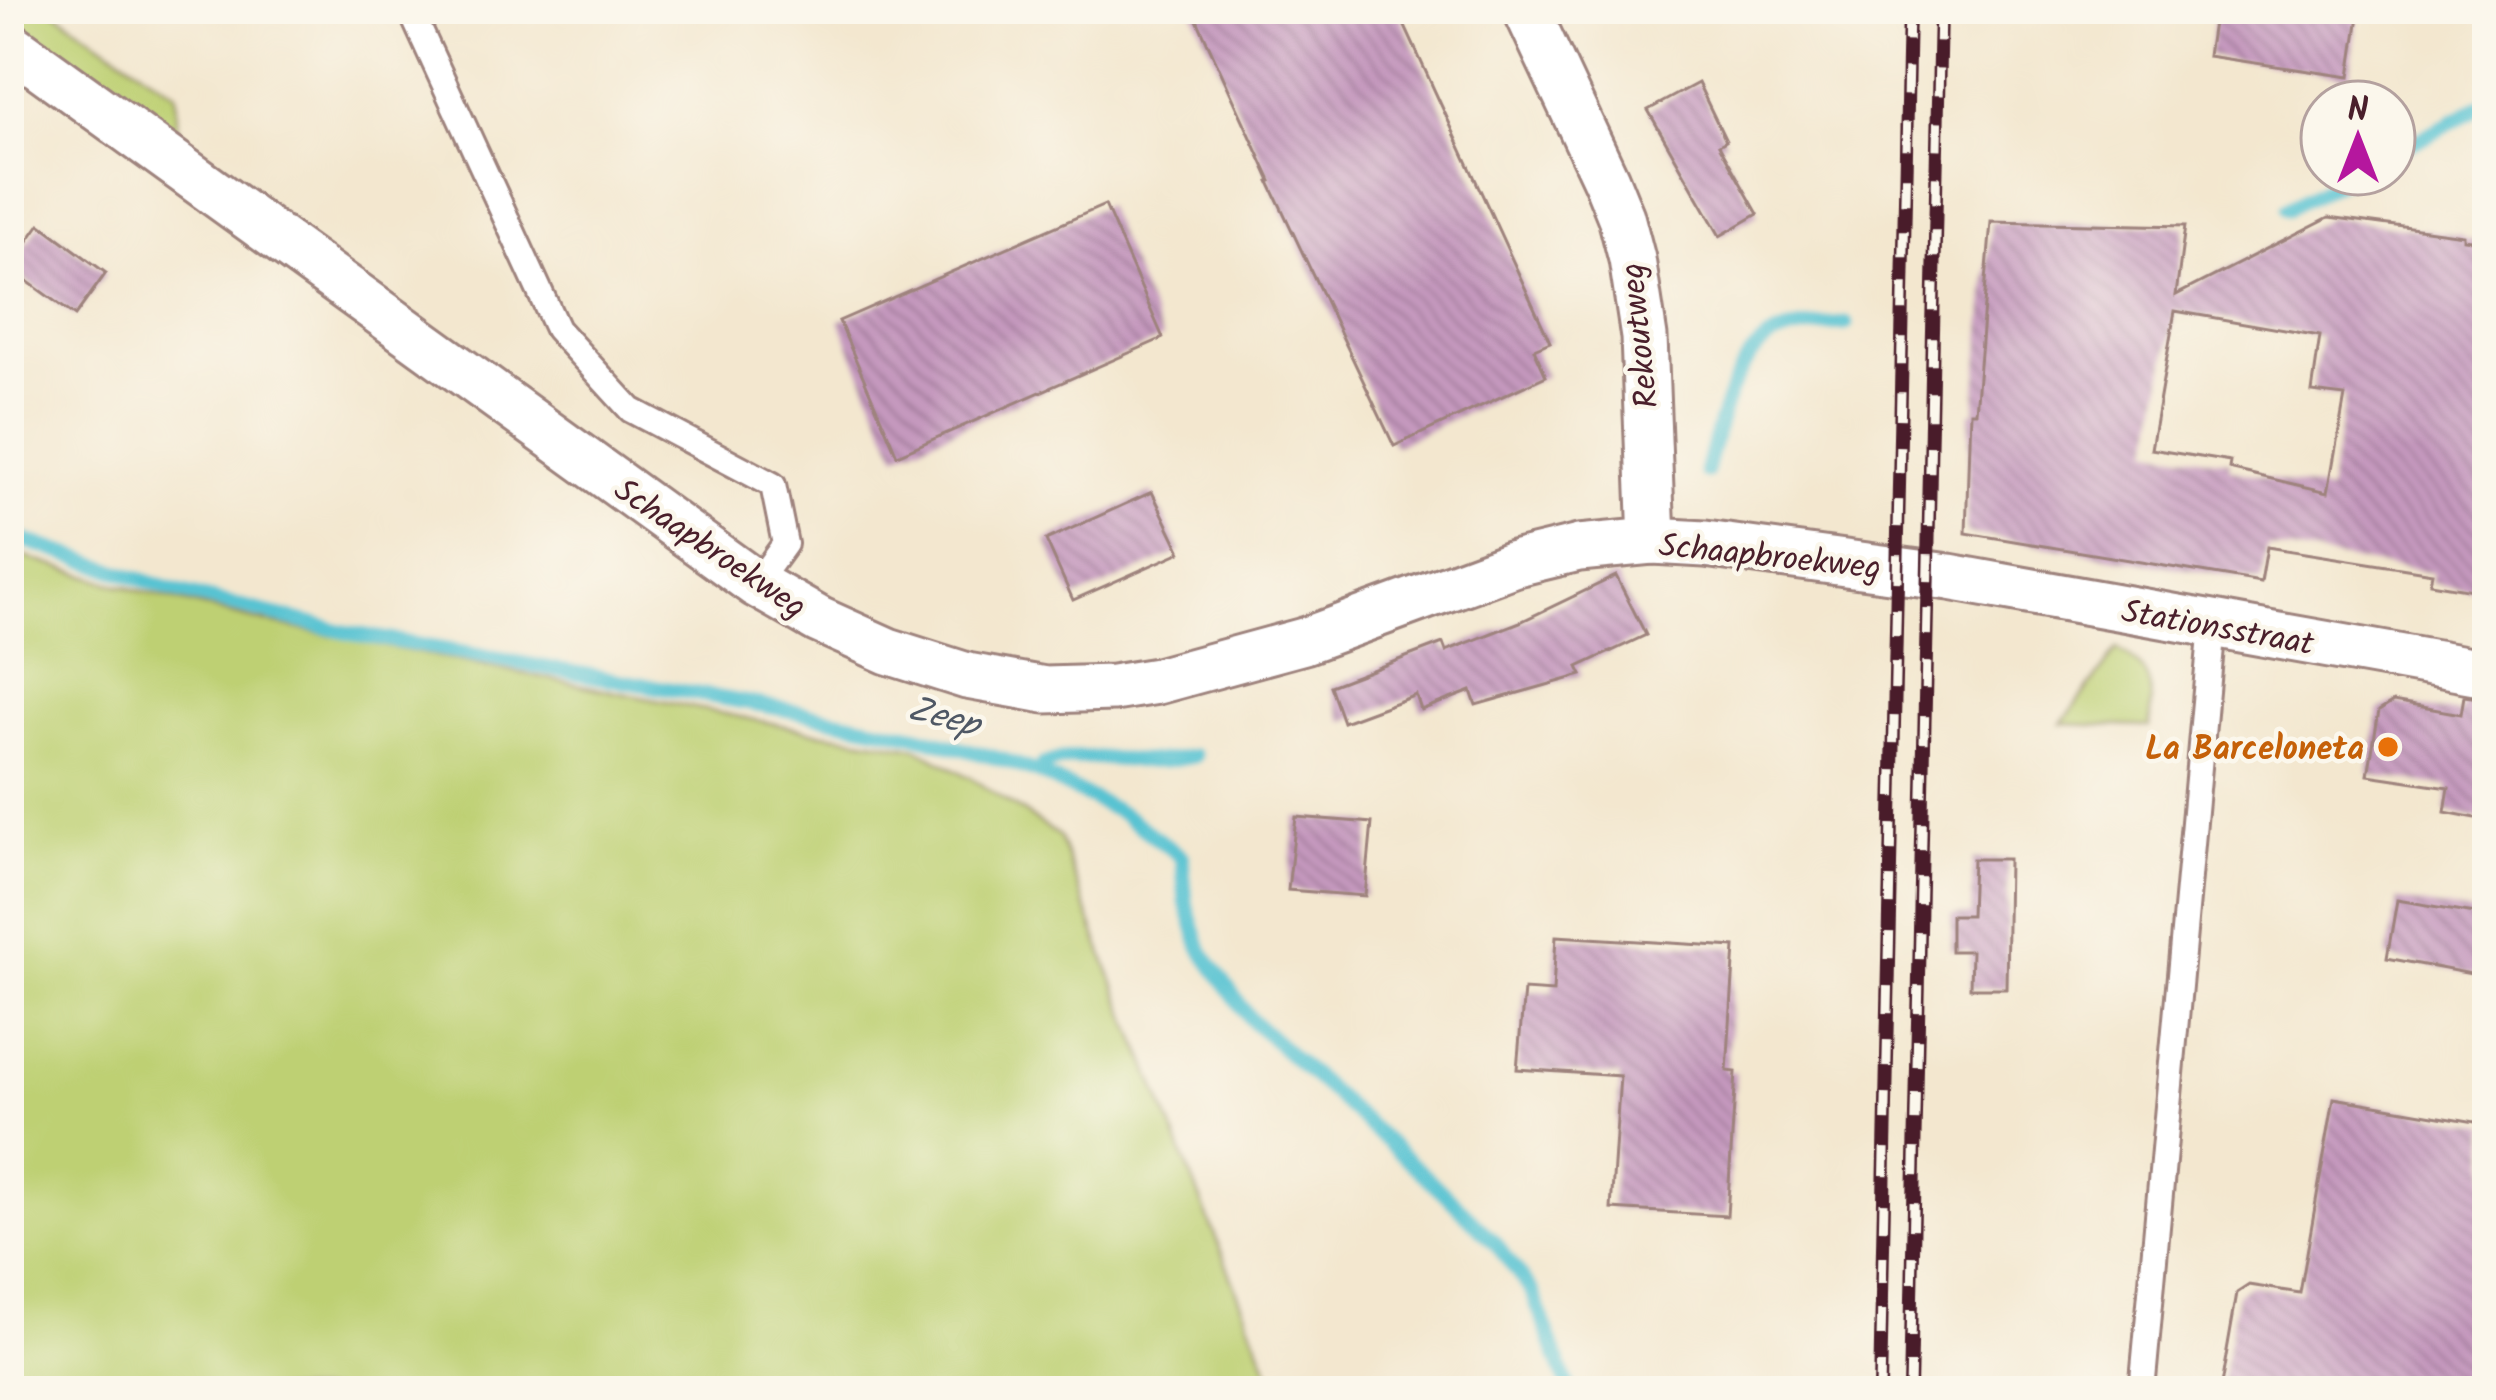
<svg xmlns="http://www.w3.org/2000/svg" width="2496" height="1400" viewBox="0 0 2496 1400" font-family="Kalam,sans-serif">
<defs>
<pattern id="building-back-hatch" width="6" height="6" patternUnits="userSpaceOnUse" patternTransform="scale(3)"><rect width="6" height="6" fill="#c599be"/><path d="M-1 5l2 2M0 0l6 6M5-1l2 2" fill="none" stroke="#a27c9b"/></pattern>
</defs>
<rect width="100%" height="100%" fill="#fbf7ec"/>
<filter id="ink" filterUnits="userSpaceOnUse"><feTurbulence type="fractalNoise" baseFrequency=".00833" numOctaves="2"/><feDisplacementMap in="SourceGraphic" scale="24" xChannelSelector="R" yChannelSelector="G"/><feConvolveMatrix kernelMatrix="1 2 1 2 8 2 1 2 1" color-interpolation-filters="sRGB"/></filter>
<filter id="wash" filterUnits="userSpaceOnUse"><feTurbulence type="fractalNoise" baseFrequency=".004" numOctaves="4" result="noise"/><feDisplacementMap in="SourceGraphic" scale="48" xChannelSelector="R" yChannelSelector="G"/><feGaussianBlur stdDeviation="2.7" result="paint"/><feColorMatrix in="noise" values="0 0 0 0 0 0 0 0 0 0 0 0 0 0 0 0 0 1.4 0 .05"/><feComposite in="paint" operator="in"/></filter>
<g filter="url(#wash)">
<rect width="100%" height="100%" fill="#f3e7cf"/>
<!-- green -->
<g fill="#bed073" stroke="#84784f" stroke-width="3">
<path d="M 9,9 L 51,9 L 176,93 L 178,133 L 9,18 Z"/>
<path d="M 9,552 L 114,584 L 255,620 L 811,731 L 915,747 L 971,778 L 1059,836 L 1108,968 L 1277,1391 L 9,1391 Z"/>
<path d="M 2117,649 C 2153,671 2153,687 2149,727 L 2062,724 Z"/>
</g>
<g fill="none" stroke-linecap="round" stroke-linejoin="round">
<!-- stream -->
<g stroke="#58c3d2" stroke-width="15">
<path d="M 2394,152 L 2487,103"/>
<path d="M 2288,209 L 2353,174"/>
<path d="M 1706,472 C 1716,433 1732,359 1771,338 C 1793,326 1821,326 1846,324"/>
<path d="M 9,535 L 179,592 L 349,633 L 800,712 L 915,735 L 1007,761 L 1039,773 L 1123,814 L 1182,857 L 1186,902 L 1202,951 L 1251,1020 L 1452,1200 L 1497,1245 L 1532,1292 L 1570,1391"/>
<path d="M 1039,773 L 1043,765 C 1083,749 1122,764 1164,761 C 1174,760 1184,758 1194,756"/>
</g>
</g>
<g id="blocks">
<!-- building -->
<g fill="url(#building-back-hatch)" fill-rule="evenodd">
<path d="M 1192,9 L 1397,9 L 1550,342 L 1534,349 L 1546,376 L 1394,446 L 1269,182 L 1271,181 Z"/>
<path d="M 2215,9 L 2360,9 L 2350,77 L 2208,56 Z"/>
<path d="M 1698,83 L 1726,141 L 1719,145 L 1758,214 L 1720,236 L 1648,110 Z"/>
<path d="M 1105,205 L 1163,338 L 897,455 L 839,321 Z"/>
<path d="M 2329,217 L 2463,235 L 2463,239 L 2487,242 L 2487,586 L 2474,584 L 2473,590 L 2430,583 L 2432,573 L 2267,547 L 2261,582 L 1966,533 L 1970,412 L 1975,412 L 1991,222 L 2185,226 L 2176,295 ZM 2175,311 L 2320,336 L 2312,392 L 2345,396 L 2328,492 L 2229,469 L 2230,462 L 2151,449 Z"/>
<path d="M 40,224 L 106,273 L 75,316 L 9,268 Z"/>
<path d="M 1152,492 L 1181,552 L 1073,600 L 1046,540 Z"/>
<path d="M 1616,576 L 1646,635 L 1578,667 L 1582,675 L 1476,705 L 1471,691 L 1421,710 L 1416,695 L 1343,722 L 1330,686 L 1443,643 L 1446,651 L 1520,622 Z"/>
<path d="M 2464,696 L 2487,699 L 2487,793 L 2481,819 L 2445,812 L 2449,787 L 2368,775 L 2379,711 L 2393,702 L 2461,714 Z"/>
<path d="M 1296,817 L 1372,823 L 1365,896 L 1288,890 Z"/>
<path d="M 1973,859 L 2008,859 L 2006,988 L 1970,988 L 1971,951 L 1951,951 L 1951,915 L 1971,915 Z"/>
<path d="M 2397,900 L 2487,915 L 2487,977 L 2387,958 Z"/>
<path d="M 1556,936 L 1735,947 L 1727,1071 L 1736,1072 L 1727,1216 L 1611,1209 L 1620,1076 L 1517,1069 L 1524,990 L 1553,992 Z"/>
<path d="M 2334,1098 L 2487,1124 L 2487,1391 L 2220,1391 L 2237,1293 L 2249,1285 L 2300,1293 Z"/>
</g>
</g>
</g>
<g filter="url(#ink)">
<use href="#blocks" fill-opacity="0" stroke="#9e837d" stroke-width="3"/>
<g fill="none" stroke-linecap="round" stroke-linejoin="round">
<!-- lane casing -->
<g stroke="#9e837d" stroke-width="30">
<g id="lane">
<path d="M 410,9 L 557,329 L 631,410 L 773,485 L 785,544 L 756,584"/>
<path d="M 2142,1391 L 2212,625"/>
</g>
</g>
<!-- street casing -->
<g stroke="#9e837d" stroke-width="51">
<g id="street">
<path d="M 1526,9 L 1606,180 L 1621,217 L 1632,259 L 1644,337 L 1652,541"/>
<path d="M 9,44 L 756,584 L 819,620 L 888,651 L 967,676 L 1045,690 L 1113,688 L 1157,681 L 1304,641 L 1513,564 L 1579,548 L 1652,541 L 1705,544 L 1949,577 L 2487,673"/>
</g>
</g>
<!-- lane -->
<use href="#lane" stroke="#fff" stroke-width="24"/>
<!-- street -->
<use href="#street" stroke="#fff" stroke-width="45"/>
<!-- rail casing -->
<g stroke="#4a1f2b" stroke-width="14">
<g id="rail">
<path d="M 1880,1391 L 1909,9"/>
<path d="M 1910,1391 L 1940,9"/>
</g>
</g>
<!-- rail -->
<use href="#rail" stroke="#fbf7ec" stroke-width="9" stroke-dasharray="27" stroke-linecap="butt"/>
</g>
</g>
<!-- markers -->
<circle fill="#e8710a" stroke="#fbf7ec" stroke-width="4.5" cx="2388" cy="747" r="12"/>
<g text-anchor="middle" stroke-width="9" stroke-linejoin="round" paint-order="stroke">
<!-- street labels -->
<g font-size="33" fill="#4a1f2b" stroke="#fbf7ec">
<text transform="translate(1638 336) rotate(-96)" y="12">Rekoutweg</text>
<text transform="translate(711 547) rotate(34)" y="12">Schaapbroekweg</text>
<text transform="translate(1770 555) rotate(6)" y="12">Schaapbroekweg</text>
<text transform="translate(2218 626) rotate(10)" y="12">Stationsstraat</text>
</g>
<!-- food labels -->
<g font-size="33" font-weight="bold" fill="#c56008" stroke="#fbf7ec" text-anchor="end">
<text x="2364" y="759">La Barceloneta</text>
</g>
<!-- water labels -->
<g font-size="36" font-style="italic" fill="#4f5865" stroke="#fbf7ec">
<text transform="translate(944 715) rotate(15)" y="13">Zeep</text>
</g>
</g>
<!-- margin -->
<rect width="2496" height="1400" fill="none" stroke="#fbf7ec" stroke-width="48"/>
<!-- north arrow -->
<g transform="translate(2358 138)"><circle r="57" fill="#fbf7ec" stroke="#b4a19f" stroke-width="3"/>
<path d="M0-9L21 45L0 30L-21 45Z" fill="#b5179e"/>
<text y="-18" font-size="33" font-weight="bold" text-anchor="middle" fill="#4a1f2b">N</text>
</g>
</svg>
